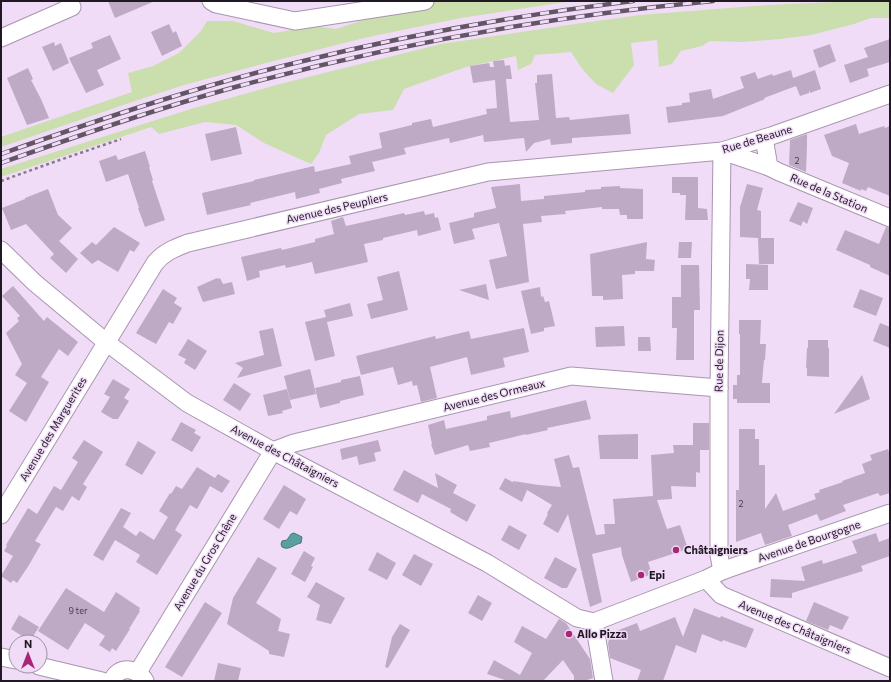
<svg xmlns="http://www.w3.org/2000/svg" width="891" height="682" viewBox="0 0 891 682" font-family="Commissioner,sans-serif">
<rect width="100%" height="100%" fill="#f1dcf8"/>
<!-- green -->
<g fill="#cbdead">
<path d="M 426,1 L 572,1 L 461,18 L 364,38 L 270,62 L 184,85 L 135,101 L 1,147 L 1,137 L 132,92 L 128,73 L 153,66 L 179,53 L 201,31 L 207,21 L 233,21 L 274,33 L 314,26 L 336,29 L 406,6 Z"/>
<path d="M 859,1 L 890,1 L 890,18 L 871,18 L 854,24 L 811,35 L 780,39 L 741,42 L 710,41 L 702,46 L 681,51 L 672,64 L 659,67 L 657,40 L 631,43 L 634,65 L 613,93 L 596,84 L 583,70 L 571,52 L 535,55 L 531,64 L 518,70 L 516,56 L 466,67 L 404,89 L 393,110 L 359,114 L 326,135 L 319,153 L 311,164 L 264,143 L 236,125 L 205,122 L 159,134 L 151,127 L 1,177 L 1,169 L 194,108 L 280,84 L 441,44 L 575,24 L 640,15 L 768,5 Z"/>
</g>
<!-- water -->
<path fill="#59a0a1" stroke="#48787b" d="M 294,533 L 302,537 L 301,543 C 294,544 289,551 282,547 L 281,544 L 282,541 L 287,540 L 291,534 Z"/>
<!-- building -->
<g fill="#beaac5">
<path d="M 108,1 L 155,1 L 115,18 Z"/>
<path d="M 169,24 L 173,33 L 176,31 L 182,46 L 162,56 L 151,32 Z"/>
<path d="M 110,35 L 121,59 L 97,70 L 104,85 L 86,93 L 69,58 L 93,48 L 91,43 Z"/>
<path d="M 890,39 L 890,62 L 867,69 L 869,76 L 850,83 L 844,65 L 868,57 L 864,48 Z"/>
<path d="M 54,42 L 55,46 L 61,43 L 69,63 L 53,71 L 42,47 Z"/>
<path d="M 830,44 L 836,61 L 819,68 L 813,50 Z"/>
<path d="M 504,60 L 505,66 L 510,65 L 512,79 L 506,79 L 510,122 L 539,120 L 535,83 L 537,83 L 537,75 L 552,74 L 556,118 L 569,117 L 570,120 L 629,114 L 631,134 L 572,138 L 572,143 L 551,145 L 550,139 L 534,143 L 526,152 L 524,138 L 484,142 L 483,135 L 450,143 L 449,138 L 404,148 L 406,154 L 372,162 L 375,171 L 341,179 L 342,183 L 319,189 L 320,193 L 296,199 L 295,192 L 250,203 L 251,205 L 207,215 L 202,193 L 254,181 L 254,180 L 314,166 L 315,172 L 351,164 L 349,156 L 382,148 L 379,133 L 412,125 L 412,123 L 431,119 L 433,127 L 487,114 L 486,109 L 497,108 L 495,80 L 473,83 L 470,66 L 489,63 L 490,67 L 494,67 L 493,61 Z"/>
<path d="M 28,68 L 33,79 L 31,80 L 41,99 L 49,118 L 27,125 L 7,78 Z"/>
<path d="M 791,70 L 793,78 L 815,70 L 821,89 L 810,93 L 809,90 L 809,93 L 800,96 L 794,81 L 796,86 L 764,98 L 765,99 L 723,116 L 668,123 L 666,107 L 682,105 L 682,103 L 690,102 L 689,93 L 711,89 L 713,99 L 744,88 L 740,77 L 755,72 L 758,79 L 772,74 L 773,76 Z"/>
<path d="M 856,124 L 859,134 L 884,126 L 885,128 L 890,126 L 890,196 L 868,187 L 866,191 L 861,189 L 861,191 L 842,183 L 849,163 L 832,156 L 824,135 Z"/>
<path d="M 236,127 L 242,154 L 211,161 L 205,134 Z"/>
<path d="M 807,134 L 807,146 L 806,172 L 789,165 L 790,140 Z"/>
<path d="M 145,151 L 150,167 L 149,167 L 153,180 L 152,181 L 165,220 L 145,227 L 138,208 L 139,208 L 128,174 L 106,182 L 99,161 L 116,155 L 118,160 Z"/>
<path d="M 672,177 L 698,177 L 698,208 L 707,209 L 708,220 L 685,220 L 686,195 L 680,195 L 680,193 L 672,193 Z"/>
<path d="M 520,184 L 521,201 L 544,199 L 544,196 L 585,192 L 585,190 L 601,189 L 601,187 L 620,186 L 620,188 L 643,189 L 643,219 L 627,219 L 627,215 L 620,215 L 619,209 L 602,209 L 602,207 L 565,211 L 566,214 L 541,216 L 542,222 L 523,224 L 529,282 L 496,289 L 489,260 L 507,256 L 499,223 L 472,229 L 475,239 L 454,244 L 449,223 L 474,217 L 474,213 L 496,208 L 491,187 Z"/>
<path d="M 747,184 L 763,188 L 757,210 L 761,211 L 761,238 L 774,238 L 774,264 L 759,264 L 758,238 L 740,237 L 740,207 Z"/>
<path d="M 48,189 L 58,215 L 72,228 L 59,241 L 78,259 L 66,273 L 50,258 L 54,254 L 26,224 L 11,230 L 2,208 L 25,199 L 25,198 Z"/>
<path d="M 798,202 L 813,208 L 807,224 L 803,221 L 801,226 L 789,221 Z"/>
<path d="M 424,211 L 425,215 L 434,213 L 435,218 L 438,217 L 441,230 L 418,236 L 417,230 L 383,238 L 383,240 L 364,244 L 368,262 L 315,274 L 312,262 L 286,268 L 285,265 L 259,271 L 260,277 L 247,281 L 241,257 L 281,248 L 282,250 L 315,242 L 315,239 L 334,234 L 331,221 L 343,217 L 346,226 L 404,213 L 405,215 Z"/>
<path d="M 114,227 L 140,243 L 134,252 L 130,250 L 118,272 L 98,260 L 92,264 L 80,253 L 92,242 L 96,245 Z"/>
<path d="M 886,227 L 890,228 L 890,276 L 870,267 L 870,265 L 836,250 L 845,230 L 879,244 Z"/>
<path d="M 647,242 L 646,259 L 655,260 L 654,271 L 635,271 L 635,274 L 622,275 L 623,299 L 603,300 L 603,296 L 592,296 L 590,254 Z"/>
<path d="M 679,242 L 692,242 L 691,258 L 678,258 Z"/>
<path d="M 746,264 L 768,265 L 768,290 L 749,290 L 750,279 L 746,279 Z"/>
<path d="M 681,265 L 699,265 L 700,310 L 694,310 L 694,360 L 676,360 L 677,328 L 672,328 L 672,297 L 681,297 Z"/>
<path d="M 399,271 L 408,310 L 371,319 L 367,304 L 383,300 L 377,277 Z"/>
<path d="M 217,278 L 218,279 L 220,278 L 223,284 L 232,282 L 235,294 L 203,302 L 197,287 Z"/>
<path d="M 486,284 L 489,300 L 459,290 Z"/>
<path d="M 13,286 L 44,321 L 47,317 L 78,342 L 68,356 L 59,349 L 41,377 L 49,382 L 26,422 L 9,411 L 27,383 L 15,375 L 22,364 L 6,333 L 19,321 L 17,318 L 20,316 L 2,296 Z"/>
<path d="M 540,287 L 541,297 L 543,296 L 545,302 L 549,301 L 555,326 L 544,328 L 544,331 L 531,334 L 521,291 Z"/>
<path d="M 163,289 L 177,298 L 174,303 L 182,308 L 173,324 L 169,322 L 156,344 L 136,333 Z"/>
<path d="M 860,289 L 883,298 L 876,316 L 853,307 Z"/>
<path d="M 350,303 L 353,316 L 327,322 L 335,356 L 315,361 L 305,322 L 326,317 L 324,310 Z"/>
<path d="M 739,320 L 761,320 L 760,344 L 766,344 L 765,360 L 764,360 L 762,383 L 770,383 L 770,403 L 737,403 L 737,399 L 733,399 L 733,385 L 737,385 L 737,375 L 740,375 L 740,334 L 739,334 Z"/>
<path d="M 880,323 L 890,327 L 890,348 L 873,341 Z"/>
<path d="M 624,326 L 625,346 L 596,347 L 595,327 Z"/>
<path d="M 273,328 L 282,366 L 237,378 L 243,368 L 235,363 L 264,355 L 259,331 Z"/>
<path d="M 524,328 L 529,352 L 503,358 L 505,367 L 471,375 L 467,357 L 430,367 L 437,398 L 421,402 L 417,385 L 413,386 L 412,381 L 398,385 L 393,367 L 361,375 L 356,356 L 435,336 L 436,339 L 469,331 L 471,339 Z"/>
<path d="M 638,337 L 650,337 L 651,351 L 638,351 Z"/>
<path d="M 188,339 L 207,351 L 195,370 L 184,363 L 186,359 L 178,355 Z"/>
<path d="M 808,340 L 828,340 L 828,348 L 829,348 L 829,377 L 807,376 L 807,368 L 806,368 L 807,348 L 808,348 Z"/>
<path d="M 310,369 L 316,394 L 290,400 L 284,376 Z"/>
<path d="M 862,375 L 870,399 L 834,414 Z"/>
<path d="M 360,376 L 364,395 L 340,401 L 340,403 L 320,408 L 315,388 L 341,382 L 341,380 Z"/>
<path d="M 113,379 L 130,389 L 124,398 L 129,401 L 118,419 L 113,419 L 101,412 L 110,397 L 104,394 Z"/>
<path d="M 234,383 L 251,394 L 240,411 L 223,400 Z"/>
<path d="M 287,389 L 292,408 L 282,411 L 283,413 L 268,416 L 263,395 Z"/>
<path d="M 586,400 L 591,419 L 547,428 L 548,430 L 526,435 L 526,434 L 489,443 L 490,447 L 470,451 L 468,445 L 435,455 L 431,444 L 432,444 L 428,425 L 444,420 L 446,429 L 487,420 L 487,416 L 510,411 L 511,418 Z"/>
<path d="M 181,422 L 196,430 L 194,433 L 201,437 L 192,452 L 171,440 Z"/>
<path d="M 693,423 L 709,423 L 709,450 L 700,450 L 700,473 L 696,472 L 696,487 L 671,486 L 672,499 L 657,500 L 667,529 L 680,525 L 688,549 L 648,562 L 652,574 L 631,582 L 622,555 L 621,547 L 592,554 L 602,602 L 590,607 L 568,514 L 558,533 L 543,524 L 548,514 L 547,513 L 552,505 L 527,490 L 522,502 L 499,489 L 505,478 L 518,485 L 513,482 L 513,481 L 539,485 L 561,487 L 554,459 L 569,455 L 573,468 L 579,467 L 596,535 L 605,534 L 604,524 L 615,524 L 613,499 L 653,496 L 651,455 L 674,453 L 673,445 L 693,445 Z"/>
<path d="M 739,429 L 755,429 L 755,439 L 759,439 L 759,465 L 765,465 L 765,509 L 776,493 L 783,511 L 816,499 L 814,494 L 820,492 L 819,490 L 843,482 L 842,481 L 865,473 L 862,464 L 872,460 L 870,455 L 888,449 L 890,455 L 890,493 L 880,496 L 878,493 L 843,505 L 846,511 L 820,521 L 817,514 L 788,525 L 792,536 L 765,545 L 761,533 L 736,542 L 736,490 L 739,490 Z"/>
<path d="M 638,434 L 638,459 L 600,459 L 598,435 Z"/>
<path d="M 84,440 L 103,452 L 83,484 L 87,487 L 79,501 L 72,496 L 63,511 L 56,507 L 35,541 L 41,544 L 29,565 L 17,583 L 13,580 L 11,583 L 1,576 L 13,556 L 4,551 L 7,546 L 6,545 L 28,508 L 37,514 L 54,486 L 61,490 L 78,462 L 72,458 Z"/>
<path d="M 378,440 L 381,451 L 374,453 L 376,461 L 359,465 L 357,456 L 342,460 L 340,449 Z"/>
<path d="M 138,441 L 156,452 L 142,475 L 125,465 Z"/>
<path d="M 197,467 L 215,478 L 218,474 L 230,481 L 222,493 L 210,486 L 197,509 L 190,505 L 175,530 L 182,535 L 157,575 L 136,562 L 140,555 L 115,540 L 103,561 L 93,555 L 121,508 L 131,513 L 123,527 L 136,536 L 140,531 L 154,540 L 168,517 L 159,511 L 170,493 L 171,494 L 176,486 L 182,489 Z"/>
<path d="M 404,470 L 438,488 L 435,473 L 457,485 L 453,493 L 476,505 L 467,522 L 450,512 L 451,509 L 422,494 L 418,503 L 393,490 Z"/>
<path d="M 284,485 L 306,499 L 297,515 L 290,511 L 279,529 L 263,519 Z"/>
<path d="M 509,525 L 527,535 L 519,550 L 501,540 Z"/>
<path d="M 876,533 L 879,542 L 890,538 L 890,556 L 861,566 L 863,571 L 792,593 L 792,598 L 770,597 L 771,579 L 805,581 L 801,567 L 822,560 L 823,564 L 857,553 L 852,541 Z"/>
<path d="M 304,551 L 315,558 L 311,566 L 313,567 L 305,582 L 291,574 Z"/>
<path d="M 377,552 L 396,563 L 387,580 L 368,570 Z"/>
<path d="M 414,554 L 433,564 L 421,586 L 402,575 Z"/>
<path d="M 258,557 L 277,568 L 256,603 L 281,619 L 278,631 L 290,634 L 284,657 L 269,654 L 269,651 L 227,624 L 233,598 Z"/>
<path d="M 555,557 L 577,569 L 567,588 L 562,588 L 544,578 Z"/>
<path d="M 316,582 L 345,598 L 331,624 L 316,620 L 320,605 L 307,597 Z"/>
<path d="M 66,588 L 104,612 L 116,592 L 140,608 L 139,610 L 140,611 L 129,629 L 130,629 L 116,651 L 112,648 L 110,652 L 99,645 L 105,636 L 85,623 L 68,650 L 38,631 Z"/>
<path d="M 478,595 L 492,603 L 482,621 L 468,613 Z"/>
<path d="M 205,602 L 222,613 L 182,677 L 165,667 Z"/>
<path d="M 814,602 L 849,617 L 842,630 L 830,625 L 828,630 L 806,621 Z"/>
<path d="M 694,608 L 720,618 L 721,616 L 754,629 L 746,648 L 723,640 L 722,642 L 702,634 L 696,653 L 676,645 L 663,681 L 637,681 L 641,670 L 610,658 L 608,643 L 611,633 L 637,623 L 640,631 L 675,617 L 683,637 Z"/>
<path d="M 19,615 L 39,627 L 30,641 L 11,629 Z"/>
<path d="M 559,619 L 566,623 L 590,659 L 593,678 L 584,681 L 574,681 L 574,676 L 563,660 L 543,681 L 508,681 L 487,674 L 494,660 L 520,675 L 532,653 L 514,642 L 522,626 L 546,639 Z"/>
<path d="M 400,624 L 410,630 L 388,668 L 385,667 L 392,637 Z"/>
<path d="M 218,663 L 241,668 L 238,681 L 214,681 Z"/>
</g>
<g fill="none" stroke-linecap="round" stroke-linejoin="round">
<!-- minor casing -->
<g stroke="#a895af" stroke-width="19">
<g id="minor">
<path d="M 211,1 L 216,4 L 295,21 L 425,1"/>
<path d="M 1,38 L 72,7 L 69,1"/>
<path d="M 764,138 L 769,167 L 779,172 L 890,218"/>
<path d="M 1,250 L 35,283 L 106,342 L 187,403 L 273,451 L 487,563 L 577,618 L 594,622"/>
<path d="M 1,515 L 155,263 C 164,252 175,248 188,243 L 488,172 L 722,151 L 771,136 L 890,94"/>
<path d="M 722,571 L 719,555 L 719,388 L 722,151 L 769,167"/>
<path d="M 706,579 L 721,595 L 890,668"/>
<path d="M 594,622 L 706,579 L 722,571 L 733,567 L 890,513"/>
<path d="M 594,622 L 604,681"/>
<path d="M 1,657 L 16,660"/>
<path d="M 39,666 L 102,681"/>
<path d="M 138,672 L 273,451 L 294,443 L 571,376 L 719,388"/>
<path d="M 112,681 C 118,665 137,667 145,681"/>
</g>
</g>
<!-- path -->
<path stroke="#887a8d" stroke-width="2.5" stroke-dasharray="3 3" stroke-linecap="butt" d="M 1,181 L 51,163 L 121,139"/>
<!-- minor -->
<use href="#minor" stroke="#fff" stroke-width="17"/>
<!-- rail casing -->
<g stroke="#625666" stroke-width="4.5">
<g id="rail">
<path d="M 1,154 C 98,120 195,87 295,63 C 406,35 519,15 633,1"/>
<path d="M 1,163 C 80,135 158,108 239,86 C 394,44 553,16 713,1"/>
</g>
</g>
<!-- rail -->
<use href="#rail" stroke="#f1dcf8" stroke-width="3" stroke-dasharray="9" stroke-linecap="butt"/>
</g>
<!-- markers -->
<g fill="#a82673" stroke="#f1dcf8" stroke-width="1.5">
<circle cx="676" cy="550" r="4"/>
<circle cx="641" cy="575" r="4"/>
<circle cx="569" cy="634" r="4"/>
</g>
<g text-anchor="middle" stroke-width="3" stroke-linejoin="round" paint-order="stroke">
<!-- number labels -->
<g font-size="9" fill="#483d4c">
<text x="797" y="164">2</text>
<text x="741" y="507">2</text>
<text x="78" y="614">9 ter</text>
</g>
<!-- street labels -->
<g font-size="11" fill="#201923" stroke="#f1dcf8">
<text transform="translate(757 139) rotate(-17)" y="4">Rue de Beaune</text>
<text transform="translate(829 193) rotate(23)" y="4">Rue de la Station</text>
<text transform="translate(337 208) rotate(-13)" y="4">Avenue des Peupliers</text>
<text transform="translate(719 361) rotate(-89)" y="4">Rue de Dijon</text>
<text transform="translate(494 395) rotate(-14)" y="4">Avenue des Ormeaux</text>
<text transform="translate(53 429) rotate(-59)" y="4">Avenue des Marguerites</text>
<text transform="translate(285 456) rotate(28)" y="4">Avenue des Châtaigniers</text>
<text transform="translate(809 541) rotate(-19)" y="4">Avenue de Bourgogne</text>
<text transform="translate(205 562) rotate(-59)" y="4">Avenue du Gros Chêne</text>
<text transform="translate(795 627) rotate(23)" y="4">Avenue des Châtaigniers</text>
</g>
<!-- poi labels -->
<g font-size="11" font-weight="bold" fill="#201923" stroke="#f1dcf8" text-anchor="start">
<text x="684" y="554">Châtaigniers</text>
<text x="649" y="579">Epi</text>
<text x="577" y="638">Allo Pizza</text>
</g>
</g>
<!-- border -->
<rect width="891" height="682" fill="none" stroke="#201923" stroke-width="4"/>
<!-- north arrow -->
<g transform="translate(28 654)"><circle r="19" fill="#f1dcf8" stroke="#9d8ea3"/>
<path d="M0-3L7 15L0 10L-7 15Z" fill="#a82673"/>
<text y="-6" font-size="11" font-weight="bold" text-anchor="middle" fill="#201923">N</text>
</g>
</svg>
